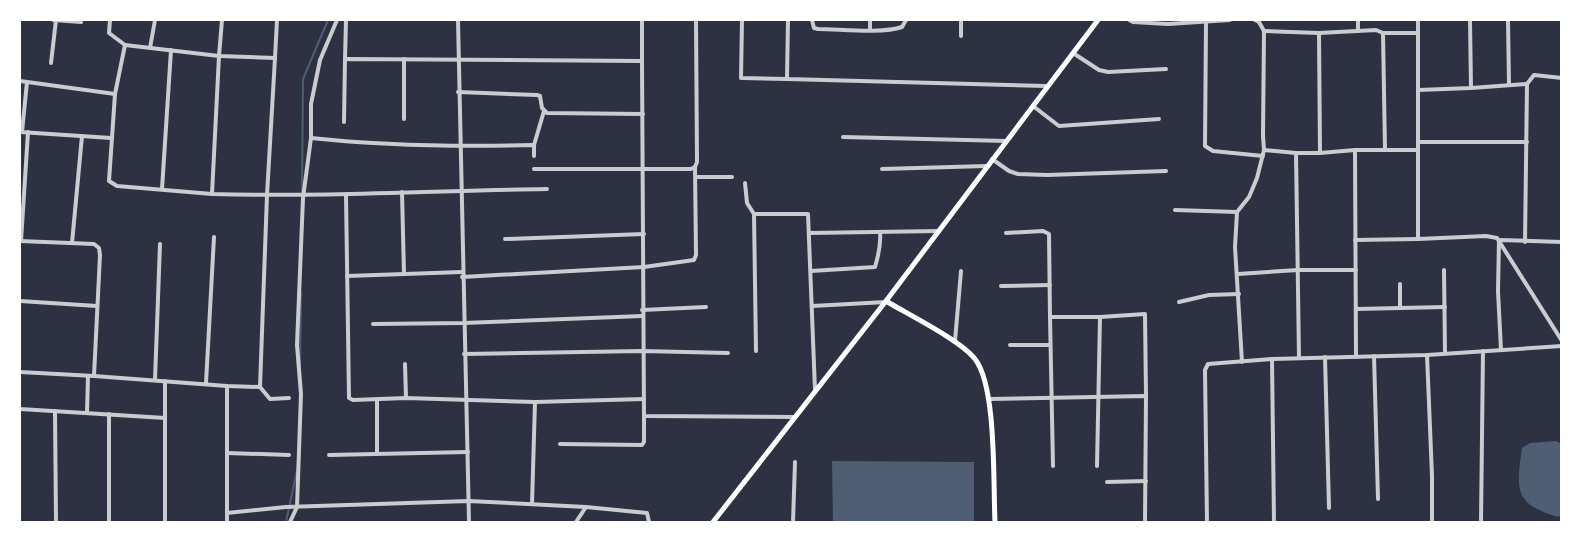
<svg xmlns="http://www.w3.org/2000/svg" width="1581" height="542" viewBox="0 0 1581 542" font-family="'Roboto Serif',serif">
<rect width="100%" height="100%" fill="#2d3142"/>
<!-- water -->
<g fill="#4f5d75">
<path d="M 1556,441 L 1562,444 L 1561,515 L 1558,517 C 1514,504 1516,490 1522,448 L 1530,443 Z"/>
<path d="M 832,461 L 974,462 L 974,522 L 833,522 Z"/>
</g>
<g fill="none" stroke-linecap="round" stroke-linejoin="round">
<!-- stream -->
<g stroke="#4f5d75" stroke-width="2">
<path d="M 302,194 L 303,79 L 328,20"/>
<path d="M 300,365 L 301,293"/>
<path d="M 286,522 L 297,470"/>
</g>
<!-- minor -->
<g stroke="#caccd0" stroke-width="4">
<path d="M 53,20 L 81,22"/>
<path d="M 110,20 L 109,33 L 125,45"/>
<path d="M 222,20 L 219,56 L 275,58 L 277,20"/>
<path d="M 458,20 L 469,522"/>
<path d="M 742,20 L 741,78 L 787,79"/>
<path d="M 788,20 L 787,79 L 1047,86"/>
<path d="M 812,20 L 814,28 L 818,29 C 840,29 882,34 902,27 L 906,20"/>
<path d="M 870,20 L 870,30"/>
<path d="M 1129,20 L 1133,22 L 1168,24 L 1230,20"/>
<path d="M 1358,20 L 1358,31"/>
<path d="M 1418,20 L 1418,239 L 1486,236 L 1497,238 L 1562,341"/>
<path d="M 1470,20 L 1471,88"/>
<path d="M 1508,20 L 1509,84"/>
<path d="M 1206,22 L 1205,146 L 1213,151 L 1263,156"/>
<path d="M 1264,31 L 1319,33 L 1320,153"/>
<path d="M 1319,33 L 1376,30 L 1383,33 L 1385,150"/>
<path d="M 1383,33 L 1418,33"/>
<path d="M 961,36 L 961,20"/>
<path d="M 150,48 L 155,20"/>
<path d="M 1073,53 L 1099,70 L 1108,72 L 1166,69"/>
<path d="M 345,59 L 346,20"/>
<path d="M 642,61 L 644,416 L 795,417"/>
<path d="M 51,63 L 56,20"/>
<path d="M 20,81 L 115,94"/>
<path d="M 1418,90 L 1471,88 L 1527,84"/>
<path d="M 458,92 L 537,95 L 540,96 L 542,108 L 547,113 L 643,114"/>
<path d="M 1033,106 L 1059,126 L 1159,119"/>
<path d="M 404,119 L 404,59"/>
<path d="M 344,122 L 345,59 L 642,61 L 642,20"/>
<path d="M 20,132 L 111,138"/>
<path d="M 22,132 L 27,82"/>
<path d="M 843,137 L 1007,141"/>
<path d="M 311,138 C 386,146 459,147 534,145 L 534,156"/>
<path d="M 1418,142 L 1527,142"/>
<path d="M 534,145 L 544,111"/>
<path d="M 1264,150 L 1296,153 L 1299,358"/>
<path d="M 1355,150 L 1418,150"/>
<path d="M 1296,153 L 1320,153 L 1355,150 L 1356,357"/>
<path d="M 992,159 L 1009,171 L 1018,174 L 1047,175 L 1166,171"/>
<path d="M 534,169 L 691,169 L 695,167 L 697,162 L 696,20"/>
<path d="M 882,169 L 986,166"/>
<path d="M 696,177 L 732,177"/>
<path d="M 745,183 L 747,203 L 754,214"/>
<path d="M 162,189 L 171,50"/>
<path d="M 402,192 L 404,274"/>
<path d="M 212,194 L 117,186 L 109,181 L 115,94 L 125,45 L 219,56 L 212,194 C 324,197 435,191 547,189"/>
<path d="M 346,195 L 349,398 L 353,400 L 406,398 L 535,402 L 644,399"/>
<path d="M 1175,210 L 1237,212"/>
<path d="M 809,233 L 939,231"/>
<path d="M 1006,233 L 1043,231 L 1049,234 L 1050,317 L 1100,317 L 1145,314 L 1146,396"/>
<path d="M 505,239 L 644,234"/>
<path d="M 1355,240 L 1418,239"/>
<path d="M 20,241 L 94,244 L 99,248 L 100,255 L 94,376 L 20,372"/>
<path d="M 21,241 L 28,132"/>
<path d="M 1525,242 L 1527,84 L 1534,75 L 1562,78"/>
<path d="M 72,243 L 82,136"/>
<path d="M 1444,270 L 1445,353"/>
<path d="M 811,271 L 875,267 C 878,257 881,242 880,232"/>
<path d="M 1238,274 L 1298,270 L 1356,270"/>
<path d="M 347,276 L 462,272"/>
<path d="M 462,277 L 644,267 L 694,260 L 696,255 L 695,167"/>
<path d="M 1400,284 L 1400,308"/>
<path d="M 1001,286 L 1050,285"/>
<path d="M 20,301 L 97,306"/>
<path d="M 1179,302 L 1209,295 L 1239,294"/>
<path d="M 812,306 L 886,302"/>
<path d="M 1356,309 L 1445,307"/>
<path d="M 642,310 L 706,307"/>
<path d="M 1050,317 L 1053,466"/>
<path d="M 373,324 L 463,323 L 642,316"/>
<path d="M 955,341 L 961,271"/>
<path d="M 1010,345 L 1050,345"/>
<path d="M 1501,350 L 1498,291 L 1499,240 L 1562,242"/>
<path d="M 756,351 L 754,214 L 808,214 L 815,390"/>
<path d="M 464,354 L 642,351 L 728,353"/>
<path d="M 1427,355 L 1432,476 L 1432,522"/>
<path d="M 1374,356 L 1378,499"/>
<path d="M 1325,357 L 1329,508"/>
<path d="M 1272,359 L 1274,522"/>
<path d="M 1242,362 L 1235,247 L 1237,212 L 1249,197 L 1257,178 L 1264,150 L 1263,136 L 1264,31 L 1259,22 L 1255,20"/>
<path d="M 405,364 L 406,398"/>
<path d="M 94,376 L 227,386 L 260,387 L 267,195 L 275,58"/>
<path d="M 155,380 L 160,244"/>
<path d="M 165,381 L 165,522"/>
<path d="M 206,383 L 214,237"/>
<path d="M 227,386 L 227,513 L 286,507 L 469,501 L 586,507 L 647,513 L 649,522"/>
<path d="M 260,387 L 270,399 L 289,398"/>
<path d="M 990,399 L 1146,396 L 1145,522"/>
<path d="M 377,400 L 377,453"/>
<path d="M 20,409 L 165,418"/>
<path d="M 55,411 L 56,522"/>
<path d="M 87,413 L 88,376"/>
<path d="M 560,444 L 642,445 L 644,442 L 644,416"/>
<path d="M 227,453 L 289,455"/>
<path d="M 329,455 L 468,452"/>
<path d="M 1097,466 L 1100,317"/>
<path d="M 1107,482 L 1146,481"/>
<path d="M 532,504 L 535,402"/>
<path d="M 227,513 L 227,522"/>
<path d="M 109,522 L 109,414"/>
<path d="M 290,522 L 297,507 L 301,394 L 297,345 L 303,198 L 311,138 L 311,104 L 320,60 L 337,20"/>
<path d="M 576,522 L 586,507"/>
<path d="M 793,522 L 795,462"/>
<path d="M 1207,522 L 1205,370 L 1208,364 L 1272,359 L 1427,355 L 1562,346"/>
<path d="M 1481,522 L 1483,351"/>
</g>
<!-- secondary -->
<g stroke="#fff" stroke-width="5">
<path d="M 886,301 C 909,315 960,340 975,359 C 997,387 993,485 995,522"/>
<path d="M 713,522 L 886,301 L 1098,20"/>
</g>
</g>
<!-- border -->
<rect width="1581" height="542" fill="none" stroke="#ffffff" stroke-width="42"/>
</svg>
